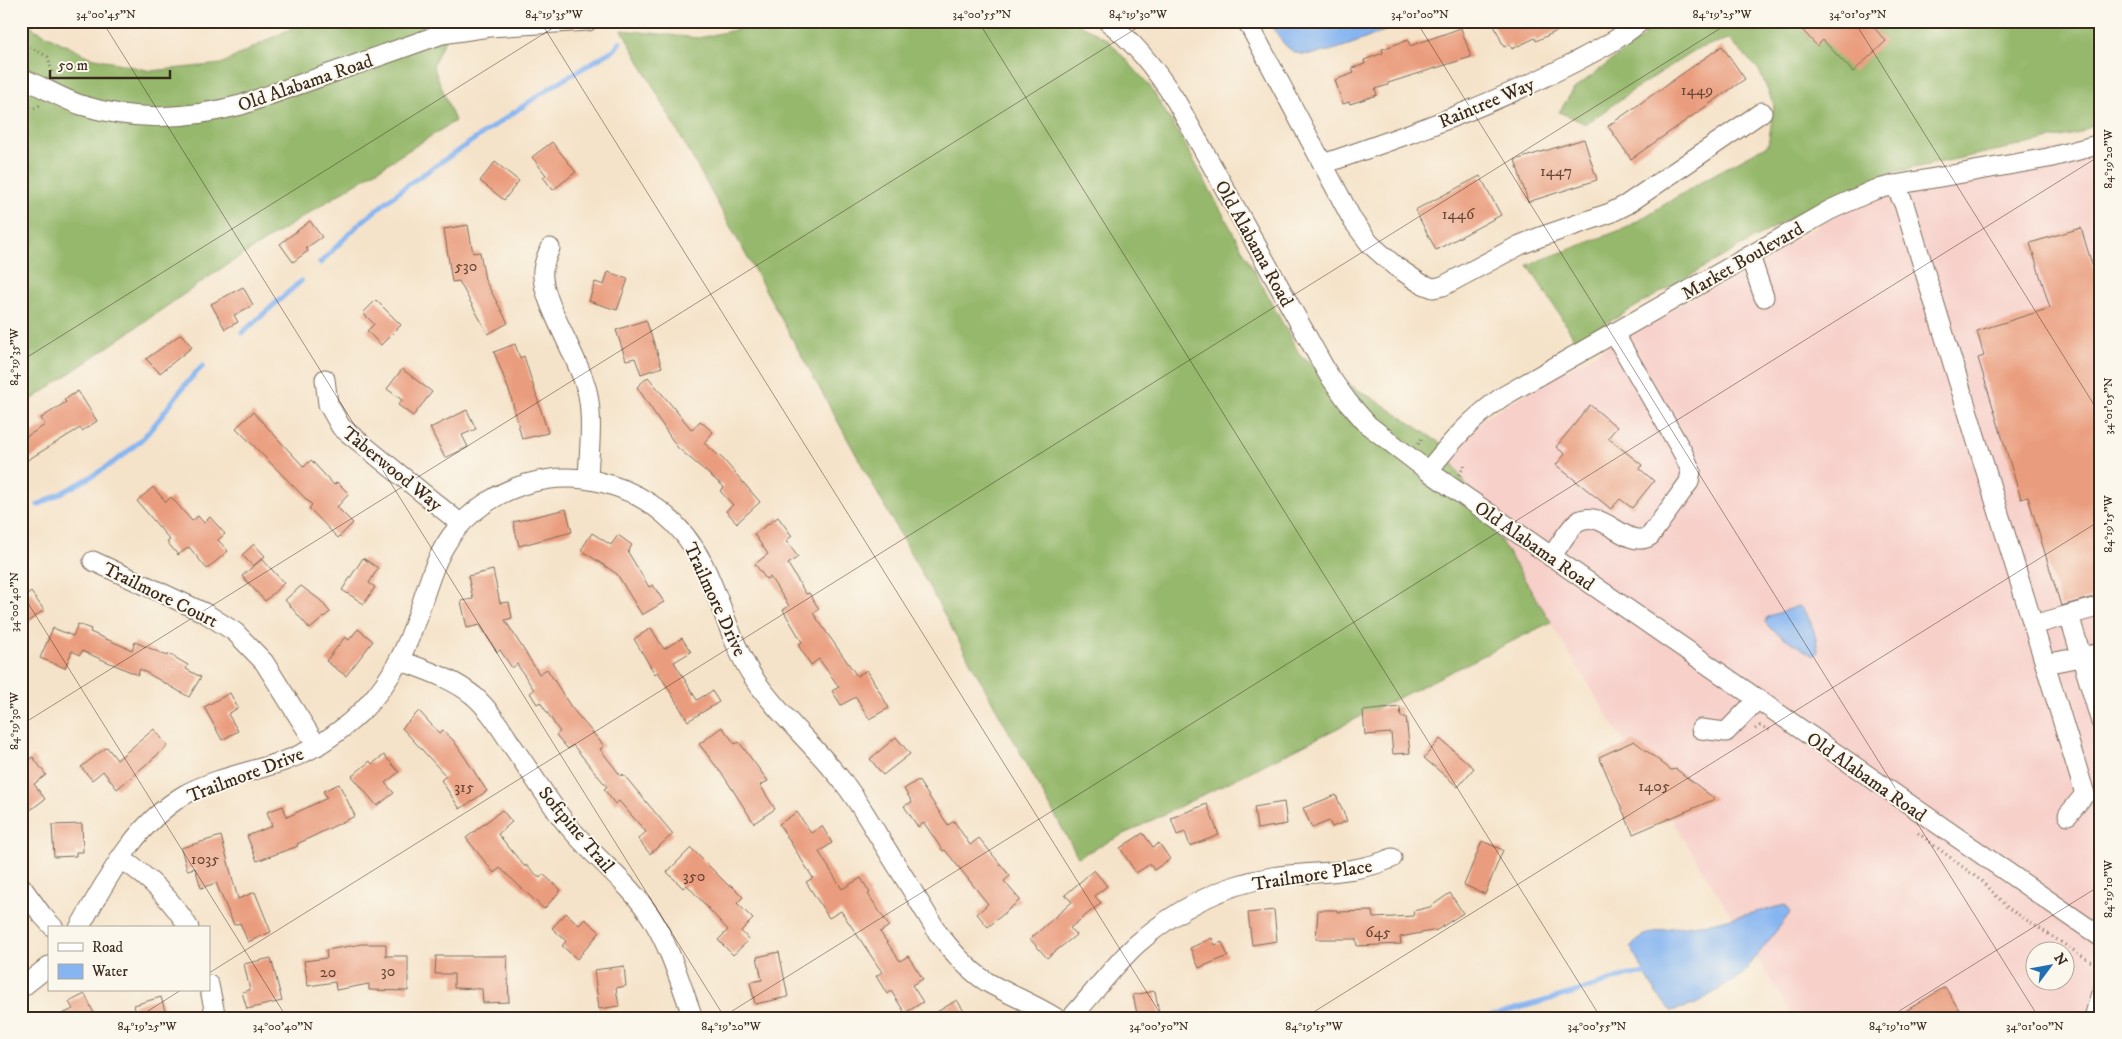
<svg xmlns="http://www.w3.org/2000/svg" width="2122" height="1039" viewBox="0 0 2122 1039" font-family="'IM FELL DW Pica',serif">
<rect width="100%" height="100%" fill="#fbf7ec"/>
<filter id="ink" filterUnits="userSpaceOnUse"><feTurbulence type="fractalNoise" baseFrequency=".02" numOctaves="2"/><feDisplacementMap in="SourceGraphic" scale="10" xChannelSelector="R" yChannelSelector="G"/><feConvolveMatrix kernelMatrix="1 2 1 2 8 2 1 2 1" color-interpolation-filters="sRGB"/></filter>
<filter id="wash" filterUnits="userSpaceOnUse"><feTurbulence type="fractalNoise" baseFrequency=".0096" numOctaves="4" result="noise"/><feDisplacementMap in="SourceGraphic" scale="20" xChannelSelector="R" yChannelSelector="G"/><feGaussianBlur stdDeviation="1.12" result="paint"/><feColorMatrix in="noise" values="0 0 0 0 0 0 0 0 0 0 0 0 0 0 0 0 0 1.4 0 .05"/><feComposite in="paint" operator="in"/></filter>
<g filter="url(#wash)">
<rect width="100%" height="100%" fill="#f5e3c9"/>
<!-- built -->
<path fill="#f7d0ca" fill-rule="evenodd" d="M 2101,140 L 2101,1018 L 1794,1018 L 1440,443 L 1898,180 ZM 2034,952 L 2064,952 L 2064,982 L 2034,982 Z"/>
<!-- forest -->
<g fill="#95b86c" stroke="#687145">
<path d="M 21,21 L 28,21 L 34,29 L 87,56 L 151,71 L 221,64 L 305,21 L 453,21 L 433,66 L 455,121 L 219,270 L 21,407 L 21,159 L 24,157 L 25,110 L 21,107 Z"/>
<path d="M 776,21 L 1074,21 L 1108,40 L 1149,85 L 1182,139 L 1301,357 L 1379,402 L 1440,443 L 1551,622 L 1078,857 L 622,30 L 698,38 Z"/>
<path d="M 1646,21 L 2101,21 L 2101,120 L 2080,133 L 1885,174 L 1797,214 L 1576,341 L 1528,265 L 1626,228 L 1711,176 L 1768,145 L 1774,105 L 1759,70 L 1728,39 L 1697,49 L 1635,89 L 1586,124 L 1559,112 L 1574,89 L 1644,36 Z"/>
</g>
<!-- water -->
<g fill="#86b5f1" stroke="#607088">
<path d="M 1270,21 L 1407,21 C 1383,31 1321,61 1297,53 C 1283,48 1277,33 1270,21 Z"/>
<path d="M 1798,606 C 1809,610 1818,641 1818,652 L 1813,656 L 1771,629 L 1765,622 L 1767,617 Z"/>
<path d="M 1785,905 L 1790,913 L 1742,975 L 1694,1005 L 1671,1011 L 1656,993 L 1631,948 L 1636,940 L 1644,935 L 1664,929 L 1716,922 Z"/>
</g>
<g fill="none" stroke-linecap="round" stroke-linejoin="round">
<!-- stream -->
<g stroke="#86b5f1" stroke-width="5">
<path d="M 320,263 L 359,224 L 406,186 L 551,87 L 615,49 L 620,42"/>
<path d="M 242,333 L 301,281"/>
<path d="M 38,505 C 75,486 114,467 144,437 C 165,415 180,386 203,366"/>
<path d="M 1484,1018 L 1572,993 L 1629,975 L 1645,974"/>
</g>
</g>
<g id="blocks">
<!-- building -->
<g fill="#ea9d7e">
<path d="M 1492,21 L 1578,21 L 1536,41 L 1535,38 L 1512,49 L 1510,44 L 1504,47 Z"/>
<path d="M 1794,21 L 1868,21 L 1886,41 L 1853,72 L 1823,40 L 1817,46 Z"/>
<path d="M 1461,28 L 1471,57 L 1388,83 L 1388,85 L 1375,89 L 1377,95 L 1350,104 L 1349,102 L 1343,104 L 1335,80 L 1354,73 L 1352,68 L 1365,64 L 1364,60 L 1383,53 L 1382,49 L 1408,40 L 1410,46 Z"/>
<path d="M 1722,46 L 1745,79 L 1631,159 L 1608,126 Z"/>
<path d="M 1584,139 L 1597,180 L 1528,202 L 1515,160 Z"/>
<path d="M 552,142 L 576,172 L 553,190 L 543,177 L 546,175 L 532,157 Z"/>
<path d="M 495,162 L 519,181 L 504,200 L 480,181 Z"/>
<path d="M 1480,176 L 1501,215 L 1436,250 L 1415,210 Z"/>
<path d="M 310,221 L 322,237 L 306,248 L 308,251 L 293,262 L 280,244 Z"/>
<path d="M 468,225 L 473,253 L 480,252 L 485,280 L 508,323 L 488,334 L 459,281 L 452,282 L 444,229 Z"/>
<path d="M 2081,228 L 2094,271 L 2101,269 L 2101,595 L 2061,606 L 2028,497 L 2021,499 L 1978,358 L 1984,356 L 1977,331 L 2050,308 L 2030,243 Z"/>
<path d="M 608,272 L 628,279 L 617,310 L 589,301 L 595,282 L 604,285 Z"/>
<path d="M 243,287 L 253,305 L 234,315 L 238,322 L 225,329 L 211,304 Z"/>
<path d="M 376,300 L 401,325 L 381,345 L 367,331 L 374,324 L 363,313 Z"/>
<path d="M 646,320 L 662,367 L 641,374 L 635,358 L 626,360 L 616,330 Z"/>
<path d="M 181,334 L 192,347 L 160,373 L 146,359 Z"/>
<path d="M 515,344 L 520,358 L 524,356 L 548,433 L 522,439 L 510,393 L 494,352 Z"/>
<path d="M 402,369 L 432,392 L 413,416 L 398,405 L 402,400 L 387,389 Z"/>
<path d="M 648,377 L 692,430 L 700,421 L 713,432 L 704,443 L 723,459 L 760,502 L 737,523 L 726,511 L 733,505 L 720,491 L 724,487 L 677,447 L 637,387 Z"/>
<path d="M 78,391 L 97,421 L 82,431 L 80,428 L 21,464 L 21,440 L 45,425 L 41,418 L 66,402 L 64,400 Z"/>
<path d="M 1590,405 L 1617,427 L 1608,438 L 1642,465 L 1640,469 L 1654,481 L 1632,508 L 1620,499 L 1611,509 L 1556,465 L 1565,454 L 1556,447 Z"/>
<path d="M 467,410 L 476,429 L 462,435 L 468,447 L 445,458 L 430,428 Z"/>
<path d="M 253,412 L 304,467 L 311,460 L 334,485 L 337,482 L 349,494 L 337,507 L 353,523 L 338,538 L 309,508 L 312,505 L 236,428 Z"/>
<path d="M 153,487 L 166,502 L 171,497 L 192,521 L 198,516 L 204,523 L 210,517 L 225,534 L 218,540 L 228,551 L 207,569 L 189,547 L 178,555 L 167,542 L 170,540 L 137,501 Z"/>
<path d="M 566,509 L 572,532 L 519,546 L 513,522 Z"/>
<path d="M 778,517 L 792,536 L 786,541 L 798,557 L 788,564 L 806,594 L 809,593 L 819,609 L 813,613 L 857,676 L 867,670 L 889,708 L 869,719 L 856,697 L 841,705 L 832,691 L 839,687 L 819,659 L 811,665 L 798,645 L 802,642 L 783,610 L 789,606 L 770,577 L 766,579 L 755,564 L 768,554 L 754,534 Z"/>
<path d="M 592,533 L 611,545 L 618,535 L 632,545 L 628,552 L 649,587 L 653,585 L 664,602 L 642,615 L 617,574 L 581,550 Z"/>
<path d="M 254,544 L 265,556 L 253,566 L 242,555 Z"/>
<path d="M 363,558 L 378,568 L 369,583 L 375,587 L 364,604 L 342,590 Z"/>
<path d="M 262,559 L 284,583 L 265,601 L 242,576 Z"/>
<path d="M 493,570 L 500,603 L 509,602 L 512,618 L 505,620 L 539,674 L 547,669 L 571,707 L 604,746 L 600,749 L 621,776 L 623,774 L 673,834 L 650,854 L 638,839 L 646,832 L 619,801 L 615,804 L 604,789 L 607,787 L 573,745 L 568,749 L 556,735 L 560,732 L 540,702 L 537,704 L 530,693 L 534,690 L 517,664 L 512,668 L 500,650 L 497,652 L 480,625 L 467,628 L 461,601 L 473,599 L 468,576 Z"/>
<path d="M 301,586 L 320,600 L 330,612 L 310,629 L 285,600 Z"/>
<path d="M 31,592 L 44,610 L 21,627 L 21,600 Z"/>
<path d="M 78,624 L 91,629 L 90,632 L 132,650 L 135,642 L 168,656 L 169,654 L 188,665 L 186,669 L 201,677 L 189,697 L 140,669 L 138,675 L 82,651 L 80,655 L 72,651 L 65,668 L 40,658 L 53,628 L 73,636 Z"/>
<path d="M 651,628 L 664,649 L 682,638 L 691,652 L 674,662 L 697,700 L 712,691 L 719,702 L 688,721 L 658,672 L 655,674 L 634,639 Z"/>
<path d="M 358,629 L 373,641 L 346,676 L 326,661 L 345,637 L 349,640 Z"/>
<path d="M 230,693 L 238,708 L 228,714 L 238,731 L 222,740 L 204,707 Z"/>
<path d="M 1400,707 L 1401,717 L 1406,717 L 1410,753 L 1393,754 L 1391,733 L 1365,735 L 1363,711 Z"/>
<path d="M 419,711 L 439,733 L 443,730 L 454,741 L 487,791 L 460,809 L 441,780 L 446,776 L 402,728 Z"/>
<path d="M 722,727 L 735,744 L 739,742 L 768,781 L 760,785 L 775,809 L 754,823 L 725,778 L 699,744 Z"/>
<path d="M 154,729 L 168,746 L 117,789 L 103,771 L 92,780 L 81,767 L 107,747 L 117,760 Z"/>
<path d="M 896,737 L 910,754 L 883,775 L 870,759 Z"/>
<path d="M 1440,739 L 1474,768 L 1458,787 L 1424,758 Z"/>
<path d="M 1634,741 L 1671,770 L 1676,769 L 1715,799 L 1633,834 L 1599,757 Z"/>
<path d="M 384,755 L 399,772 L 385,783 L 394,793 L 377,806 L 352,776 L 370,761 L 372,764 Z"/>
<path d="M 33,757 L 46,775 L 34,784 L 45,799 L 29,811 L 21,800 L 21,765 Z"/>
<path d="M 918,780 L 948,825 L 954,821 L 970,845 L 979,838 L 1010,876 L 1004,881 L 1020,900 L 988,927 L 977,914 L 988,904 L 945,850 L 943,851 L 924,823 L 918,827 L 904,806 L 912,802 L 904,789 Z"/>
<path d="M 339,784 L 355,816 L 297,844 L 298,846 L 257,861 L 247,836 L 272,826 L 267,812 L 283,806 L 287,817 L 327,798 L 323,791 Z"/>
<path d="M 1336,795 L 1347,821 L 1332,827 L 1329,821 L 1312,828 L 1303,808 Z"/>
<path d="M 1284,802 L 1287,824 L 1257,829 L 1254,807 Z"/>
<path d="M 1207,804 L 1219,835 L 1190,846 L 1185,832 L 1177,835 L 1171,818 Z"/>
<path d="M 502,810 L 512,822 L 498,834 L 525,867 L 526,865 L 540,878 L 543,874 L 561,890 L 544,909 L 500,868 L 494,873 L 466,838 Z"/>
<path d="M 797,812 L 811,833 L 822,826 L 832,843 L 819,852 L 842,889 L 861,878 L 870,893 L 868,894 L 889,926 L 880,932 L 900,961 L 908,956 L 923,979 L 912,985 L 923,1002 L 905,1013 L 891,991 L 887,994 L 876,976 L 882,972 L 841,911 L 829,918 L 806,882 L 813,878 L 779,824 Z"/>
<path d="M 82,824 L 83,852 L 76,852 L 76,856 L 54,857 L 52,825 Z"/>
<path d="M 1143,833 L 1153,847 L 1159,843 L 1170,859 L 1154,870 L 1150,864 L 1136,873 L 1120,848 Z"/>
<path d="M 221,836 L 238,899 L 255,892 L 271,932 L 248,942 L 240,923 L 234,925 L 216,883 L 201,888 L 195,868 L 187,870 L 181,848 Z"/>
<path d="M 1482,841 L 1503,850 L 1485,894 L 1464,885 Z"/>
<path d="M 691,848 L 729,886 L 731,885 L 743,897 L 737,903 L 753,919 L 741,931 L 749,940 L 733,955 L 718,940 L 728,930 L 687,885 L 683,888 L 667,872 Z"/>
<path d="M 1094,870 L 1107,886 L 1095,896 L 1101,903 L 1070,928 L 1076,935 L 1047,958 L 1030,939 L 1072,902 L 1065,895 Z"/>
<path d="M 1450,893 L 1463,913 L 1437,930 L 1400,937 L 1401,944 L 1357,946 L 1356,939 L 1316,939 L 1318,910 L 1337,910 L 1337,912 L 1372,911 L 1373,918 L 1414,916 L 1413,911 L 1430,907 Z"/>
<path d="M 1274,910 L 1277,941 L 1252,945 L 1248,913 Z"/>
<path d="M 566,913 L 579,925 L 585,919 L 600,932 L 577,959 L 562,946 L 566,941 L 552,928 Z"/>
<path d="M 1212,938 L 1215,945 L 1222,942 L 1228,956 L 1199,968 L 1190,948 Z"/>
<path d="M 362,944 L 386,944 L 386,956 L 408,956 L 408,991 L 369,990 L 369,984 L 336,990 L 335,982 L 308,986 L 304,961 L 327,958 L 326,950 Z"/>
<path d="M 779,952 L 788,997 L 755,1004 L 750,982 L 762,980 L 757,957 Z"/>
<path d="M 436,956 L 507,956 L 509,1002 L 483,1003 L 482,989 L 454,988 L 454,974 L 435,974 Z"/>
<path d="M 271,958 L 282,1001 L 247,1009 L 242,992 L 250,990 L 244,964 Z"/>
<path d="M 624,966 L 626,986 L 616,988 L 619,1006 L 599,1009 L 594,970 Z"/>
<path d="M 1945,987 L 1964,1018 L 1894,1018 Z"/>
<path d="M 1155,991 L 1160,1018 L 1138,1018 L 1133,995 Z"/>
<path d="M 85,994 L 96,1018 L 54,1018 L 73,1009 L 69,1002 Z"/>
<path d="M 161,997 L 167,1018 L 137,1018 L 134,1005 Z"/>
<path d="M 957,1000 L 965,1013 L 958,1018 L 927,1018 Z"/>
</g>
</g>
</g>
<g filter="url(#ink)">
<use href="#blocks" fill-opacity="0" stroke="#7c6b5a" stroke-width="1"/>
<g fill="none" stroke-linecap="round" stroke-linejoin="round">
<!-- minor casing -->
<g stroke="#7c6b5a" stroke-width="21">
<g id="minor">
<path d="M 1107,21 C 1136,43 1157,71 1176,101 L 1328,374 L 1348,402 L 1368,425 L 1428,471 L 2101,937"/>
<path d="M 1247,21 L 1353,221 L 1370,244 L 1395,266 L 1420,283 L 1433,288 L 1443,286 L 1520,245 L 1540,237 L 1610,213 L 1626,205 L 1762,112"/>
<path d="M 21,78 C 42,86 60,98 81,105 C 135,122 187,119 241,105 L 442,34 L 489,27 L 588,21"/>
<path d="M 1323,164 C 1406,136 1491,105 1569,65 C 1594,52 1619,40 1641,21"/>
<path d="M 1895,185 L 1904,204 L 2085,794"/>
<path d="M 550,248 C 547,255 544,263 543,270 C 539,298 581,360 588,395 C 593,422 589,452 588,479"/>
<path d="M 1750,256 L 1764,297"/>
<path d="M 325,379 L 328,404 L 341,427 L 461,524"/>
<path d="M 1428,471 C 1451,442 1471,419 1502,397 L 1830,210 L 1874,190 L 1895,185 L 2048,158 L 2101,144"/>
<path d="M 1551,557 C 1558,548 1569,528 1577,522 C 1603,506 1626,551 1650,536 L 1689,482 L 1691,471 L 1683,453 L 1614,333"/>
<path d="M 93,561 L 205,613 L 235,632 L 264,662 L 317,746"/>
<path d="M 2069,615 L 2101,722"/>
<path d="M 2033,625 L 2101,606"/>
<path d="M 399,660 C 425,670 452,678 474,696 C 489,709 500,727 511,744 C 527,767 542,790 558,813 C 585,851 626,878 651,917 C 670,947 680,982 692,1015"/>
<path d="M 2045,664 L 2101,653"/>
<path d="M 1701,729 L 1726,732 L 1757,700"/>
<path d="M 2068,815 L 2085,794"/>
<path d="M 120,858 C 149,877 171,898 189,928"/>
<path d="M 21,886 L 42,915 L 54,928"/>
<path d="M 79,928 C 108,878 133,826 184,795 C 215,778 251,772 284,761 C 313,751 339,733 361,712 C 384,689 402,659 413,628 C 433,575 436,535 489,501 C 563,453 663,484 702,562 C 721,599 730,641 753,677 C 780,717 818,748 847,787 C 859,803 869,820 879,837 C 899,869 919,901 938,933 C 952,951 967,969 987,982 C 1010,995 1034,1004 1056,1018"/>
<path d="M 209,985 L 216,1018"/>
<path d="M 21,988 L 49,966"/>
<path d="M 1071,1018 C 1093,994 1113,966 1137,944 C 1175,910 1222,885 1272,877 C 1313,871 1354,875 1392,858"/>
<path d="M 2094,1018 L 2101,993"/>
</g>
</g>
<!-- path -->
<g stroke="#7c6b5a" stroke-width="3" stroke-dasharray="1 4" stroke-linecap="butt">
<path d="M 21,42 L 48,57 L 53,75"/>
<path d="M 21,103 L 33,109 L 40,105"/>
<path d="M 1418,444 L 1424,436"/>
<path d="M 1459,475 L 1465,465"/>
<path d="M 1755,729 L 1760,726 L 1772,731"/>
<path d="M 1918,833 L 1984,883 L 2008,908 L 2090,961 L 2101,964"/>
</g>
<!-- minor -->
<use href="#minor" stroke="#fff" stroke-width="19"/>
</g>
</g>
<!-- ticks -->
<path fill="none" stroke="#3b2a1e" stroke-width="1" stroke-opacity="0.45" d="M 102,21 L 725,1018M 540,21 L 1163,1018M 978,21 L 1601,1018M 1416,21 L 2039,1018M 1854,21 L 2101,416M 21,361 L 564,21M 21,592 L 287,1018M 21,725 L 1148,21M 209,973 L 1732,21M 137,1018 L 181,990M 721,1018 L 2101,155M 1304,1018 L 2101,520M 1888,1018 L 2101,885"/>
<g text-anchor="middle" stroke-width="4" stroke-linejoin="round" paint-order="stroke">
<!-- number labels -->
<g font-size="16" fill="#674736">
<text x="1697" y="95">1449</text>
<text x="1556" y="176">1447</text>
<text x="1458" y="219">1446</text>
<text x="466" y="271">530</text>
<text x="1654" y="791">1405</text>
<text x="464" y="792">315</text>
<text x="205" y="864">1035</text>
<text x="694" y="881">350</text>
<text x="1378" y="937">645</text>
<text x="388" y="976">30</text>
<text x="328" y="977">20</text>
</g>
<!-- street labels -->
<g font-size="19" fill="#3b2a1e" stroke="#fbf7ec">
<text transform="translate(305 82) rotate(-19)" y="7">Old Alabama Road</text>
<text transform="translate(1486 102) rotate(-23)" y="7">Raintree Way</text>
<text transform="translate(1255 243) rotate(61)" y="7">Old Alabama Road</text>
<text transform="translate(1742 260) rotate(-30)" y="7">Market Boulevard</text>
<text transform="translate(393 468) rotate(39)" y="7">Taberwood Way</text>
<text transform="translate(1535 545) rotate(35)" y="7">Old Alabama Road</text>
<text transform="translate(161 594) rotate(26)" y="7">Trailmore Court</text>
<text transform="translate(716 599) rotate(65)" y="7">Trailmore Drive</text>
<text transform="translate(245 774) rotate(-21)" y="7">Trailmore Drive</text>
<text transform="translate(1867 776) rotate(35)" y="7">Old Alabama Road</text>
<text transform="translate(577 829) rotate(50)" y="7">Softpine Trail</text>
<text transform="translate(1312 874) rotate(-9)" y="7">Trailmore Place</text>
</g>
</g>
<!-- margin -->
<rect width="2122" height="1039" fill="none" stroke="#fbf7ec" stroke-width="55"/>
<!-- legend -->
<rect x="48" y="926" width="162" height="65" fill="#fbf7ec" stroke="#aea59a"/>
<rect x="58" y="943" width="25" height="8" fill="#ffffff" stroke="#aea59a"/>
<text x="92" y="952" font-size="15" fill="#3b2a1e">Road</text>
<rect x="58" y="964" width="25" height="15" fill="#86b5f1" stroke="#aea59a"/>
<text x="92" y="976" font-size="15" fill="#3b2a1e">Water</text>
<!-- north arrow -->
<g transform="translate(2050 966) rotate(58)"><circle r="24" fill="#fbf7ec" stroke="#aea59a"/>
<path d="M0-4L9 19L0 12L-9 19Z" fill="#1f6fb2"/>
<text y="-8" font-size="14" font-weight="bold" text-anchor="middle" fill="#3b2a1e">N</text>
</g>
<!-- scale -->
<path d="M50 70v8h120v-8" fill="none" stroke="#3b2a1e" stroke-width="2.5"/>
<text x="58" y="70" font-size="15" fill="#3b2a1e" stroke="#fbf7ec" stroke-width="4" paint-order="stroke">50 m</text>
<rect x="28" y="28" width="2066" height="984" fill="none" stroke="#3b2a1e" stroke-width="2"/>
<g font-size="12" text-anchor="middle" fill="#3b2a1e">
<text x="106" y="18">34°00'45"N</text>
<text x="554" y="18">84°19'35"W</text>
<text x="982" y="18">34°00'55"N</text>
<text x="1138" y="18">84°19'30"W</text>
<text x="1420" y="18">34°01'00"N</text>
<text x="1722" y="18">84°19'25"W</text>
<text x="1858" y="18">34°01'05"N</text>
<text transform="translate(2108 159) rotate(-90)" y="4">84°19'20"W</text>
<text transform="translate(14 357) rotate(-90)" y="4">84°19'35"W</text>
<text transform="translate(2108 406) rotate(-90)" y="4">34°01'05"N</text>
<text transform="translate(2108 524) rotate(-90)" y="4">84°19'15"W</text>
<text transform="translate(14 602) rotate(-90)" y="4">34°00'40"N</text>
<text transform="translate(14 721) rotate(-90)" y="4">84°19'30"W</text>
<text transform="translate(2108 889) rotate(-90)" y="4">84°19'10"W</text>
<text x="147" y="1030">84°19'25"W</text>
<text x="283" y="1030">34°00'40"N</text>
<text x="731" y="1030">84°19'20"W</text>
<text x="1159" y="1030">34°00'50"N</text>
<text x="1314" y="1030">84°19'15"W</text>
<text x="1597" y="1030">34°00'55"N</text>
<text x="1898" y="1030">84°19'10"W</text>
<text x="2035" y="1030">34°01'00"N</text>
</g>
</svg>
